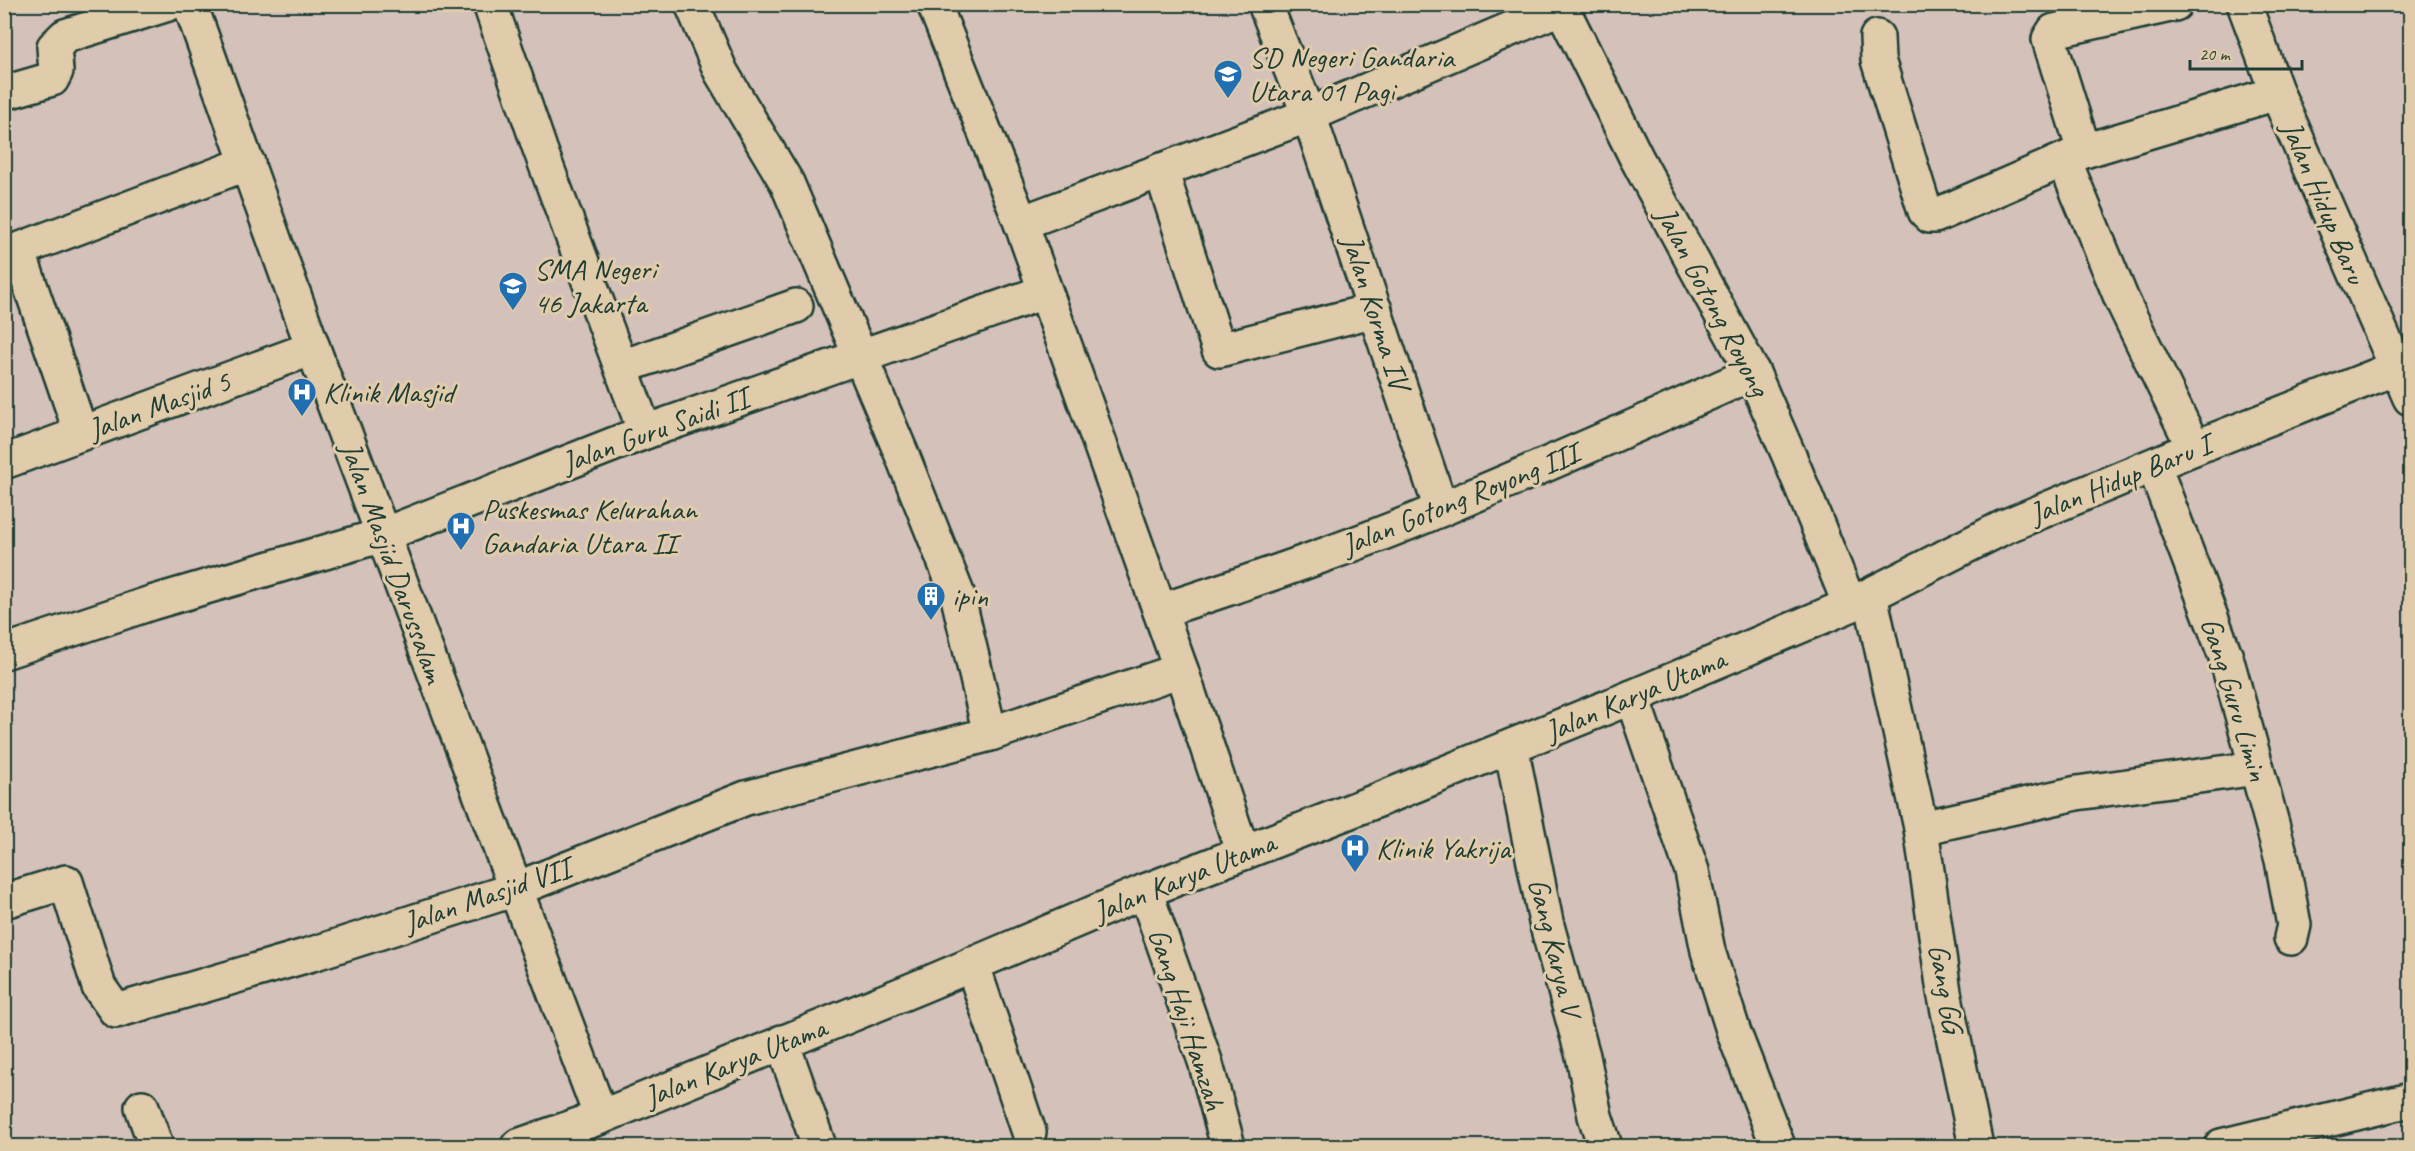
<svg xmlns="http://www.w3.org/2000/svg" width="2415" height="1151" viewBox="0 0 2415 1151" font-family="Caveat,sans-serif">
<rect width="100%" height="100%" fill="#d4c1b9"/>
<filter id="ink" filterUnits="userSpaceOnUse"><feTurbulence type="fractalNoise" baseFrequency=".0167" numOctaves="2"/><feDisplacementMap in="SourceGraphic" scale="12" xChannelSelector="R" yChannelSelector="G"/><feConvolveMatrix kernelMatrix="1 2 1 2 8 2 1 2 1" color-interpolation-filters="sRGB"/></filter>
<g filter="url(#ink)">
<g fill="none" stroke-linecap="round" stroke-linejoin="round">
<!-- minor casing -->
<g stroke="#1f3d34" stroke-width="38">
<g id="minor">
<path d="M 190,4 L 313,348 L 601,1117"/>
<path d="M 490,4 L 540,149 L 645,432"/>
<path d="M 692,4 L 721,72 L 787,183 L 902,455 L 957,593 L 990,734"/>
<path d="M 934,4 L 1021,223 L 1181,670 L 1243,853"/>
<path d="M 1265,4 L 1309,115 L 1441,509"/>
<path d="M 1560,4 L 1636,157 L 1753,373 L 1790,458 L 1850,605"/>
<path d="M 2244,4 L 2277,93 L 2410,398"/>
<path d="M 1877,37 L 1878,60 L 1925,211 L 1930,216 L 1935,216 L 2084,151 L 2277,93"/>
<path d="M 4,93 L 52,79 L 56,71 L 54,47 L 65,36 L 168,4"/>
<path d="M 2084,151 L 2049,39 L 2054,31 L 2175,4"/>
<path d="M 2065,162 L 2122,300 L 2194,448"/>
<path d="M 1161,170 L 1219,350 L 1375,310"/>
<path d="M 1021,223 L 1309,115 L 1562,7"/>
<path d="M 622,367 L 796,306"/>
<path d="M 81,433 L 18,250 L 248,163"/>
<path d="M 4,462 L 313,348"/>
<path d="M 2154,466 L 2226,657 L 2282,860 L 2294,925 L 2291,938"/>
<path d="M 1870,595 L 1921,828 L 1944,992 L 1976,1146"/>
<path d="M 1160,611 C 1255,580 1350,548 1442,509 C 1546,465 1650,420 1753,373"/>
<path d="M 4,652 L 151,603 L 383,535 L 645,432 L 1044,292"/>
<path d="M 1632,697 L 1692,871 L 1708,951 L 1734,1033 L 1778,1146"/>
<path d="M 1511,747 L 1546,922 L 1583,1056 L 1595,1116 L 1605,1146"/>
<path d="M 1921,828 L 2077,793 L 2257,768"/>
<path d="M 1145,891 L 1205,1061 L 1228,1146"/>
<path d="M 4,901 L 66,882 L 99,987 L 116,1011 L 312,954 L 516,889 L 746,798 L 990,734 L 1181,670"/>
<path d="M 972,964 L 1029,1132"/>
<path d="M 782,1042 L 819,1146"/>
<path d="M 142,1107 L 156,1146"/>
<path d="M 518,1146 L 601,1117 L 924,985 L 1145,891 L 1381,799 L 1632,697 L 1850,605 L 2006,526 L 2194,448 L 2396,368"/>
<path d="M 2221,1146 L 2410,1100"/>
</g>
</g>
<!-- minor -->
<use href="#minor" stroke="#e0cbaa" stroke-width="33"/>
</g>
</g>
<!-- icons -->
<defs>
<g id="school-pin" transform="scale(1.5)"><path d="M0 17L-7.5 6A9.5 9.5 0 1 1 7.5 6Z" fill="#1f6fb2" stroke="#e0cbaa"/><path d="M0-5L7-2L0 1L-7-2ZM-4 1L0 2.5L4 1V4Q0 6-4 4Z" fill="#fff"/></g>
<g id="hospital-pin" transform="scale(1.5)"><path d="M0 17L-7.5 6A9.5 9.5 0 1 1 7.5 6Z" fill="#1f6fb2" stroke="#e0cbaa"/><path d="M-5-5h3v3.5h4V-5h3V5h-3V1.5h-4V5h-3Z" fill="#fff"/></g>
<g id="building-pin" transform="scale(1.5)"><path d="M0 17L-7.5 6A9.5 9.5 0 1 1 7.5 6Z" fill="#1f6fb2" stroke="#e0cbaa"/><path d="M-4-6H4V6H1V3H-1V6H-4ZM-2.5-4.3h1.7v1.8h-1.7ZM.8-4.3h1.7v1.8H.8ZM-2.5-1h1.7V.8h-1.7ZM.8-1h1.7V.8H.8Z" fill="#fff"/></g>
</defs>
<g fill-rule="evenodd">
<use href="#school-pin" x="1228" y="74"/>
<use href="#school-pin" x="513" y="286"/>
<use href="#hospital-pin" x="302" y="392"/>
<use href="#hospital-pin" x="461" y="526"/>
<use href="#building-pin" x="931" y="596"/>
<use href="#hospital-pin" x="1355" y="848"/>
</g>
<g text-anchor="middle" stroke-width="6" stroke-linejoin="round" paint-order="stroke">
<!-- poi labels -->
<g font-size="30" fill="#1f3d34" stroke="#e0cbaa" text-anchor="start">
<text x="1249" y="67">SD Negeri Gandaria<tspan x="1249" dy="34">Utara 01 Pagi</tspan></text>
<text x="534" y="279">SMA Negeri<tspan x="534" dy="34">46 Jakarta</tspan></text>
<text x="323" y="402">Klinik Masjid</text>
<text x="482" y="519">Puskesmas Kelurahan<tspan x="482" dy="34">Gandaria Utara II</tspan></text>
<text x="952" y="606">ipin</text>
<text x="1376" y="858">Klinik Yakrija</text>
</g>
<!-- street labels -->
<g font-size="30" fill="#1f3d34" stroke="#e0cbaa">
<text transform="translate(2324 202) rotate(67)" y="10">Jalan Hidup Baru</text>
<text transform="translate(1713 301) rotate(62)" y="10">Jalan Gotong Royong</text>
<text transform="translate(1376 312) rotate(72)" y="10">Jalan Korma IV</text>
<text transform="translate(159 405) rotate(-20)" y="10">Jalan Masjid 5</text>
<text transform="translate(655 430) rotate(-20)" y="10">Jalan Guru Saidi II</text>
<text transform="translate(2120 479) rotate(-22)" y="10">Jalan Hidup Baru I</text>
<text transform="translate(1460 499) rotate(-22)" y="10">Jalan Gotong Royong III</text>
<text transform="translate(393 562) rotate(70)" y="10">Jalan Masjid Darussalam</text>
<text transform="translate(1635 695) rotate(-23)" y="10">Jalan Karya Utama</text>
<text transform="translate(2235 699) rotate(73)" y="10">Gang Guru Limin</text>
<text transform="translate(1184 877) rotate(-22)" y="10">Jalan Karya Utama</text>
<text transform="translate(487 895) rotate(-19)" y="10">Jalan Masjid VII</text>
<text transform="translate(1555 947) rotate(76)" y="10">Gang Karya V</text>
<text transform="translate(1946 988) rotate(80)" y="10">Gang GG</text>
<text transform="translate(1187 1019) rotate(72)" y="10">Gang Haji Hamzah</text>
<text transform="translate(735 1062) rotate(-22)" y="10">Jalan Karya Utama</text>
</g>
</g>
<!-- margin -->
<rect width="2415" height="1151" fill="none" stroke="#e0cbaa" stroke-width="24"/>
<rect x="12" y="12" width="2391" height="1127" fill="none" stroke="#1f3d34" stroke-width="2" filter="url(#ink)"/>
<!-- scale -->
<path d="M2190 60v9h112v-9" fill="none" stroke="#1f3d34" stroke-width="3"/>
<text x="2199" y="60" font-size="18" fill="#1f3d34" stroke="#e0cbaa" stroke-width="4.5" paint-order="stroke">20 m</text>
</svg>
